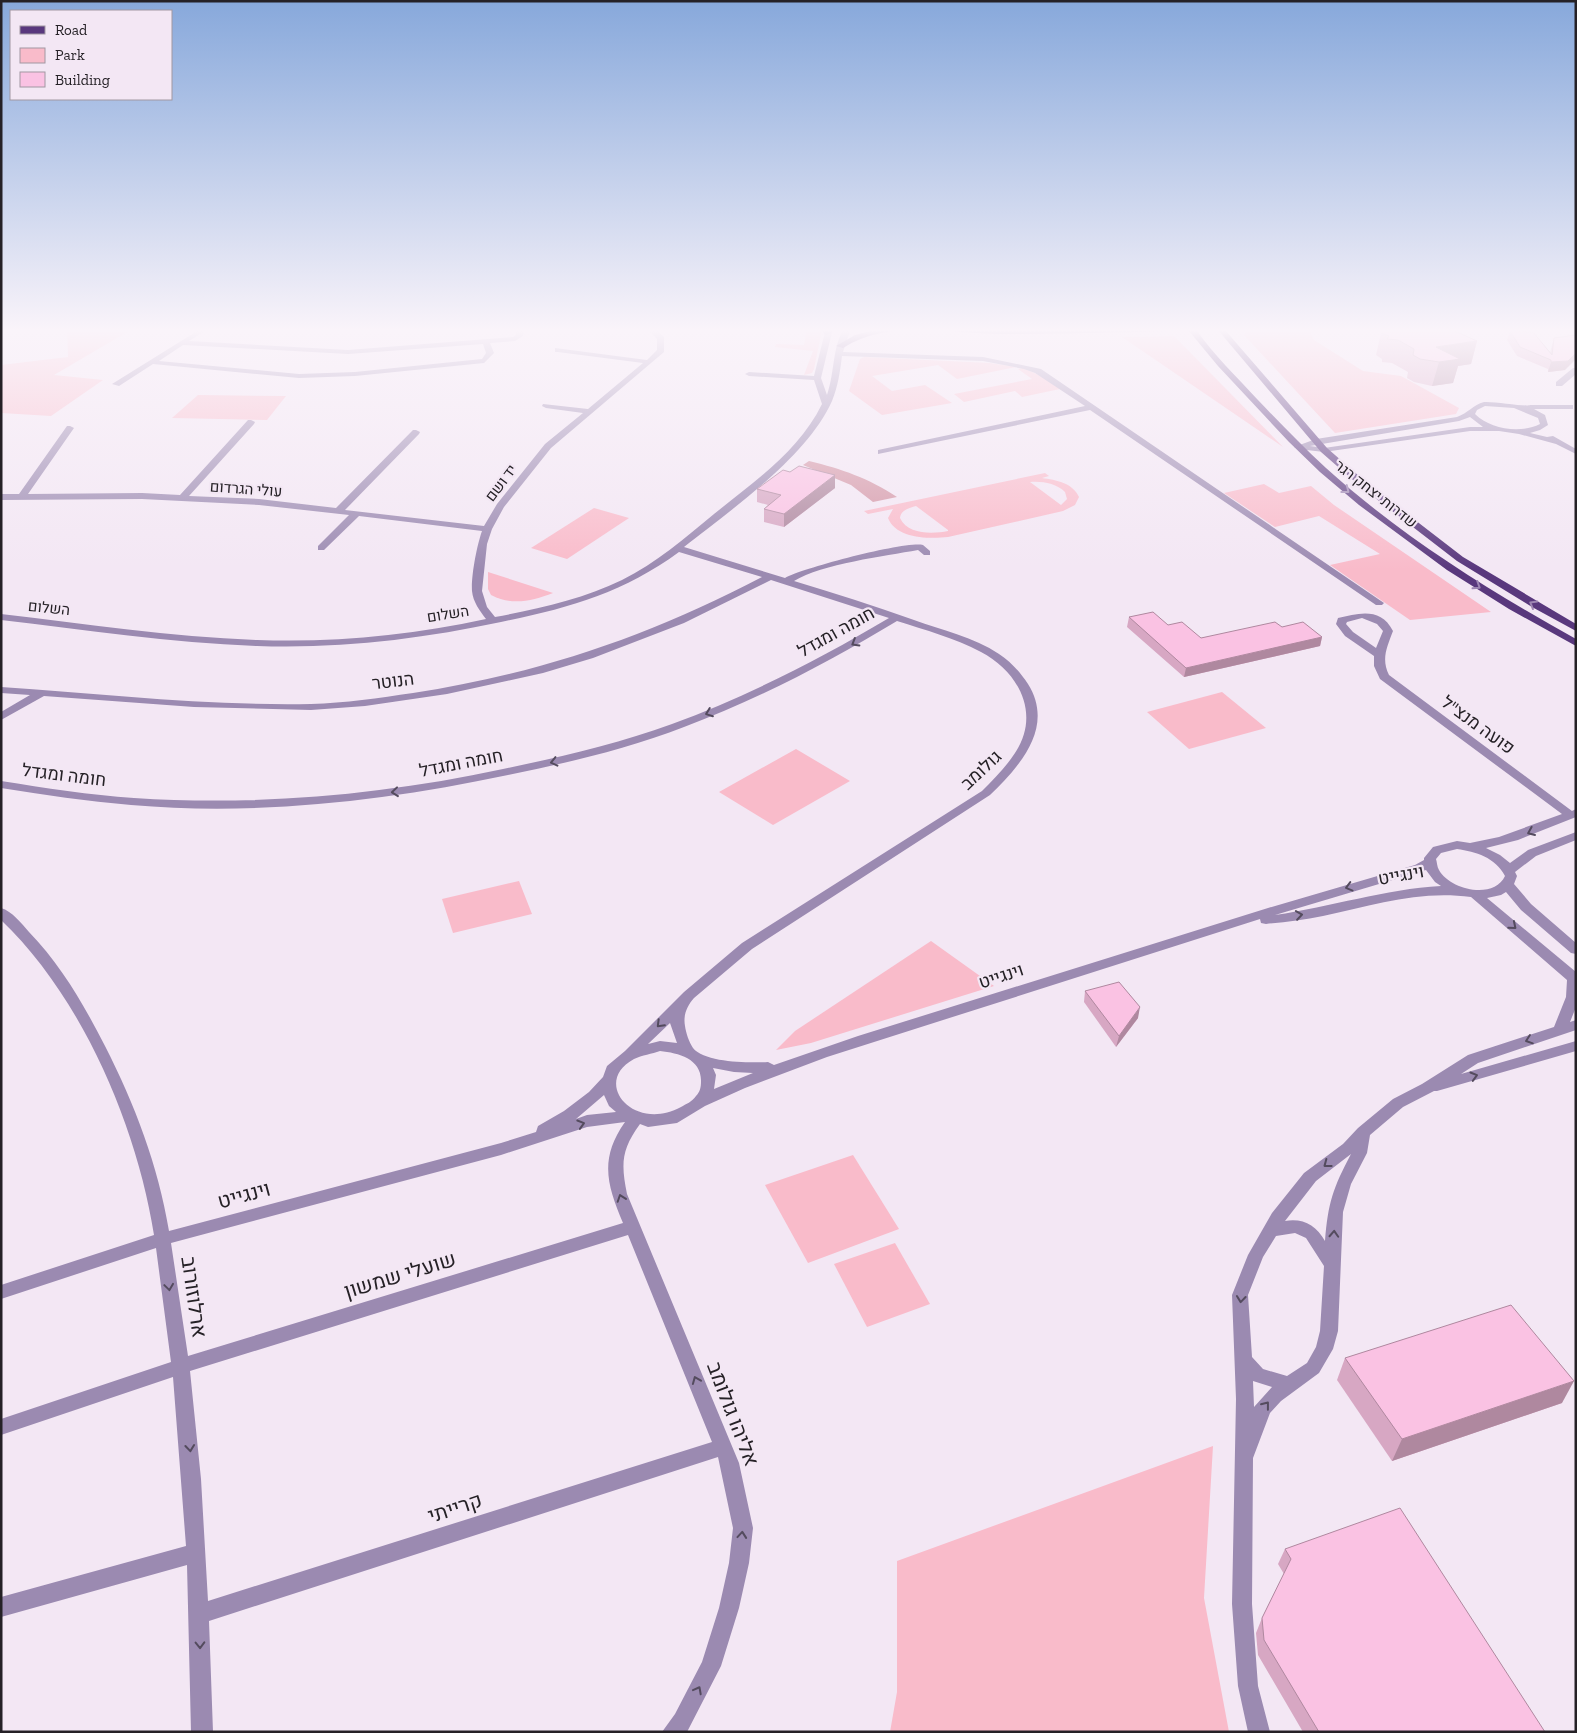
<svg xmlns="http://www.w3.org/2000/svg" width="1577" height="1733" viewBox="0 0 1577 1733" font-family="'Zilla Slab',Heebo,serif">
<rect width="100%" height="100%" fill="#f3e7f4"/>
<!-- green -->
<g fill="#f9bbca" fill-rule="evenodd">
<path d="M 67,328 L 134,328 L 54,375 L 103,380 L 51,416 L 1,413 L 1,365 L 68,357 Z"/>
<path d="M 807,328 L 819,328 L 822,330 L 814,369 L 812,373 L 804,375 L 813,351 L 775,347 L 776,344 L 804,345 Z"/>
<path d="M 1313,331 L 1311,334 L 1314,340 L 1363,371 L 1401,376 L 1459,408 L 1456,414 L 1335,433 L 1244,335 L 1245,333 L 1249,332 Z"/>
<path d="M 1174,336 L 1283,447 L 1122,337 Z"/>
<path d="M 864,357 L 990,363 L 1016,367 L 957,379 L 938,365 L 872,376 L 892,391 L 925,385 L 952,403 L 882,415 L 849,391 L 860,359 Z"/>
<path d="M 1023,368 L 1041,376 L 1060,389 L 1022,397 L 1015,391 L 964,402 L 954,394 L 1032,379 L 1018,369 Z"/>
<path d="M 198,395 L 286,396 L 267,420 L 172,418 Z"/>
<path d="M 1045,473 L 1049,476 L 1042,478 C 1056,480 1073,483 1079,497 L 1075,505 L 1063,511 L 948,537 C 930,539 896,539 888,518 L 893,509 L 868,514 L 864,511 ZM 1030,482 C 1042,481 1056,483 1065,492 L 1067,499 L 1061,505 ZM 916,506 L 948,530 L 948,531 C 933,534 908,535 900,518 C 901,510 909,508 916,506 Z"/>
<path d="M 1264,484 L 1279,493 L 1311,486 L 1334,505 L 1491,612 L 1410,620 L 1330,565 L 1380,554 L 1319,516 L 1275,527 L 1224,493 Z"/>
<path d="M 594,508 L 629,518 L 567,559 L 531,548 Z"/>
<path d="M 488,572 L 553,593 C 532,601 512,606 491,595 L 488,589 Z"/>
<path d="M 1222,692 L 1266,728 L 1189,749 L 1147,712 Z"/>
<path d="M 796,749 L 850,781 L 773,825 L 719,792 Z"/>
<path d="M 519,881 L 532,914 L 453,933 L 442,899 Z"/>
<path d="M 931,941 L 994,986 L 811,1043 L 776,1050 L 795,1031 Z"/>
<path d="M 853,1155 L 899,1229 L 808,1263 L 765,1185 Z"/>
<path d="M 895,1243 L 930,1304 L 867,1327 L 834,1264 Z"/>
<path d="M 1213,1446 L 1204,1598 L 1229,1732 L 890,1732 L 897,1692 L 897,1561 Z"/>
</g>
<!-- forest -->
<path fill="#d497a7" d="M 809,461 C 842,469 868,478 897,497 L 873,502 L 851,485 L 803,465 Z"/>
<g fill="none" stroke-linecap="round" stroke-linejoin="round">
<!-- minor -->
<g fill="#9b8ab1" fill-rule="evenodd">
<path d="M 202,328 L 210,328 L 189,341 L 348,350 L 513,337 L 516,335 L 517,328 L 524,328 L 523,336 L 515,341 L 490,343 L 494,353 L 484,363 L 355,376 L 299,378 L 153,364 L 119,386 L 112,384 ZM 483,344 L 486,353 L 482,359 L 355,372 L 299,374 L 159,361 L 183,345 L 348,354 Z"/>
<path d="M 647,328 L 654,328 L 664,337 L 664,352 L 551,448 L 504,507 L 492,529 L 487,544 L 482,591 L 487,607 L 495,617 C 538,609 583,599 622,580 C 656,563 685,538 714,514 C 754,482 799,451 822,404 L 814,380 L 749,376 L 745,374 L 749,372 L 814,376 L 826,328 L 833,328 L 821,378 L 827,395 C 835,372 832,348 844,328 L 851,328 L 843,352 L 983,357 L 1041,369 L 1384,603 L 1382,605 L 1376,605 L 1090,410 L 878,454 L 878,450 L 1085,406 L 1035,373 L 1024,369 L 983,361 L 842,356 C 840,372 838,386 832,401 C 807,457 732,509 684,547 L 785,578 C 803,568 905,541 923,545 L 930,551 L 930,555 L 924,555 L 918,550 C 885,556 822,564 794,581 C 834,593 875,606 914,620 C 942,630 974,637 999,654 C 1011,662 1020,672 1028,684 C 1055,727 1020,766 990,795 L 752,949 L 694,998 C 687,1006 683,1015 685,1026 C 686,1033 689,1042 693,1048 C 705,1063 750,1063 768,1062 L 774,1065 L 858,1036 L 1268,908 L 1415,865 L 1424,860 L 1424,858 L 1433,847 L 1457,841 L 1470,843 L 1499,837 L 1562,814 L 1380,679 L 1374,666 L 1374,656 L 1345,636 L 1336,624 L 1338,618 C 1359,613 1381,607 1393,631 C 1387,647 1381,659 1389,675 L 1572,811 L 1576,809 L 1576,817 L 1518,840 L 1486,848 L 1500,855 L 1510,863 L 1528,850 L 1576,832 L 1576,840 L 1536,856 L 1515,872 L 1517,876 L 1514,884 L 1531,904 L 1576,943 L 1576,954 L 1571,953 L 1521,910 L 1506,892 L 1501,895 L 1487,898 L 1576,972 L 1576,1007 L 1570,1022 L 1576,1020 L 1576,1030 L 1478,1063 L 1461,1074 L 1576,1041 L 1576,1051 L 1437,1091 L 1434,1091 L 1403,1107 L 1370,1135 L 1367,1153 L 1351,1184 L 1343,1212 L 1338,1331 L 1333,1349 L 1319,1373 L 1281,1401 L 1270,1413 L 1253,1458 L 1252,1604 L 1258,1686 L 1270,1732 L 1248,1732 L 1238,1686 L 1232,1604 L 1236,1399 L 1232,1295 L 1248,1255 L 1272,1213 L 1304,1173 L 1343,1144 L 1358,1128 L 1393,1099 L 1422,1084 L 1468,1055 L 1554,1027 L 1566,997 L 1567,980 L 1471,897 C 1419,890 1374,905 1323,916 C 1304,920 1285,922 1266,924 L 1261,923 L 1260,919 L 827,1057 L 745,1088 L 705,1106 L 677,1123 L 648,1127 L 640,1124 C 621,1150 621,1164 627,1194 L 739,1463 L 753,1528 L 749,1563 L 739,1608 L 721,1666 L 687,1732 L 662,1732 L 675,1714 L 702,1662 L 719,1608 L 729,1563 L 733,1528 L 718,1457 L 209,1621 L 213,1732 L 191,1732 L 187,1565 L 1,1617 L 1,1597 L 186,1546 L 173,1377 L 1,1435 L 1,1419 L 171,1362 L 156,1248 L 1,1299 L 1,1285 L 154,1235 C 137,1126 82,997 1,920 L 1,908 C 12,911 22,924 29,932 C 61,965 84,1005 105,1046 C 135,1105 158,1165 169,1231 L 501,1143 L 536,1132 L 538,1126 L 564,1111 L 589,1092 L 603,1077 L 607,1066 L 625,1051 L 684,992 L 742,943 L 982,791 C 994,779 1006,767 1015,753 C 1041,714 1019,672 981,652 C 955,638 925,630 897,621 C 829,662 759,699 684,727 C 627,749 567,763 508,775 C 385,801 257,816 131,805 C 87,801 44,795 1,788 L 1,781 C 45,788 90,795 134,798 C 258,806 382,795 503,769 C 560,757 617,744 672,724 C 748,696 820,659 889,618 L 771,580 L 684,623 L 593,658 L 543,673 L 447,694 L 365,706 L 311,710 L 194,707 L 44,696 L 1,720 L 1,712 L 30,695 L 1,693 L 1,687 C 104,694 208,706 311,704 C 345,703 379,698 413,693 C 538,674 650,636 762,577 L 679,552 C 623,593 569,608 501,622 C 421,639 339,649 257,646 C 171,643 86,630 1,620 L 1,614 C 86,624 171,637 257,640 C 334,643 411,635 486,619 C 480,611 473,602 472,591 C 471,576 477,545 482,531 L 359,516 L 324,550 L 318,550 L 318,546 L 349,515 L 259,505 L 142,499 L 1,500 L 1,494 L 19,494 L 67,426 L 70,426 L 74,428 L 28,494 L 142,493 L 180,495 L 248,420 L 251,420 L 255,422 L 254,424 L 189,496 L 259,499 L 336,508 L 413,430 L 416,430 L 420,432 L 419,434 L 345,510 L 484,526 L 497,504 L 545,444 L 583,413 L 546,408 L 542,406 L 543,404 L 588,409 L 643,363 L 558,352 L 555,352 L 555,348 L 647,360 L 657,350 L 657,339 ZM 1362,618 L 1377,624 L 1383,631 L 1376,648 L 1353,632 L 1346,624 L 1347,622 ZM 1457,849 C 1476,852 1495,857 1505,876 C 1494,900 1450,890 1439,870 C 1437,867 1437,862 1436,859 L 1441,853 ZM 1426,870 L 1435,882 L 1441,886 C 1385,889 1331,907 1275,915 ZM 670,1023 L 677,1043 L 660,1041 L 648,1044 ZM 660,1051 C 679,1053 702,1059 701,1082 C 701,1087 700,1092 696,1096 C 692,1102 686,1104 681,1107 C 633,1133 591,1082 634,1059 C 642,1055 652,1054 660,1051 ZM 713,1068 L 734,1072 L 753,1073 L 714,1089 L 716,1075 ZM 604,1095 L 609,1106 L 616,1112 L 587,1115 L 576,1119 ZM 625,1122 C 599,1159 607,1185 623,1223 L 188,1356 L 171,1243 L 501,1155 L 587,1127 ZM 1351,1154 C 1333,1188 1328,1203 1325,1241 C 1316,1225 1303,1218 1285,1221 L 1316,1181 ZM 1295,1233 L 1306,1238 L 1324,1266 L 1320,1331 L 1316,1347 L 1307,1363 L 1287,1376 L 1263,1369 L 1252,1357 L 1248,1295 L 1263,1257 L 1276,1236 ZM 628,1235 L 712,1442 L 208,1601 L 201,1479 L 190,1371 ZM 1253,1381 L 1272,1387 L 1254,1407 Z"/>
<path d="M 1573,368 L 1576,368 L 1576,374 L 1562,386 L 1556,386 L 1556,382 Z"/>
<path d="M 1484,402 C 1493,401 1526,407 1530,405 L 1573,405 L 1573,409 L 1534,409 L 1545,415 L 1548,425 L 1540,430 L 1530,433 L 1547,437 L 1553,436 L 1576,449 L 1576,454 L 1556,444 L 1519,434 L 1499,431 L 1470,431 L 1324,452 L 1298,449 L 1294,447 L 1316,439 L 1457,417 C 1468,413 1473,405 1484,402 ZM 1485,406 L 1514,408 L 1538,418 L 1540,424 C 1520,434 1490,429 1475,414 L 1477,410 ZM 1470,417 L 1483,427 L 1470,427 L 1324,448 L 1310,446 L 1459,421 Z"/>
</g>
<!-- major -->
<g fill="#59387d" fill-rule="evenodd">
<path d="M 820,328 L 827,328 L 832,333 L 825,335 Z"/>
<path d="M 882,328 L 1002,330 L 1228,328 L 1225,330 L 1327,448 L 1367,483 L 1463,557 L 1576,624 L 1576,631 L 1532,607 L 1457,561 L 1361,487 L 1321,452 L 1218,330 L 1197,331 C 1214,355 1236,376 1257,399 C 1279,422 1302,446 1326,468 C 1401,536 1488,590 1576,639 L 1576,646 L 1509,609 L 1447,570 L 1359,505 L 1320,472 L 1289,442 L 1218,366 L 1189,331 C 1127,332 1065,334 1003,334 C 950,334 890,318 843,348 L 836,346 L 855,335 Z"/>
</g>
</g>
<!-- wall -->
<g fill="#d7a7c3">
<path d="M 1510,331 L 1550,353 L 1554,338 L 1565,370 L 1548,372 L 1548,369 L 1517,356 L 1507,340 Z"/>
<path d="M 1381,333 L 1477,341 L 1471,364 L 1458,366 L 1453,383 L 1432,386 L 1414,382 L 1407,378 L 1408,372 L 1392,363 L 1382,362 L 1382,359 L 1376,355 Z"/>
<path d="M 790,472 L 835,475 L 835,488 L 784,527 L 764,522 L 764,509 L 768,505 L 757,502 L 757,489 Z"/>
<path d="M 1129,617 L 1168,625 L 1201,638 L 1282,627 L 1322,637 L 1320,646 L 1184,677 L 1127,627 Z"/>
<path d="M 1085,991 L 1138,1018 L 1116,1047 L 1084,1002 Z"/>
<path d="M 1345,1358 L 1562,1403 L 1392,1461 L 1337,1380 Z"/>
<path d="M 1285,1549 L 1545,1732 L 1303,1732 L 1258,1655 L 1256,1633 L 1262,1618 L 1284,1574 L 1278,1564 Z"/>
</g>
<!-- shaded-wall -->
<g fill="#af889f">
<path d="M 1477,341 L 1471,364 L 1458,366 L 1453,383 L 1432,386 L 1439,362 L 1436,347 Z"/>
<path d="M 1576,353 L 1576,359 L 1565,370 L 1548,372 L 1551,362 Z"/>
<path d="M 835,475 L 835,488 L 784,527 L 784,514 Z"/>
<path d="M 1322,637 L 1320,646 L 1184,677 L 1186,668 Z"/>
<path d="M 1140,1007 L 1138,1018 L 1116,1047 L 1119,1036 Z"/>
<path d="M 1574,1381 L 1562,1403 L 1392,1461 L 1402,1439 Z"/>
</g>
<!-- building -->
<g fill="#fac2e3" stroke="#af889f">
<path d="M 1387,328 L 1448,328 L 1477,341 L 1436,347 L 1460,359 L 1439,362 L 1420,359 L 1413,355 L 1414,349 L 1398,340 L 1387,339 L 1389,336 L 1381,333 Z"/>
<path d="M 1510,331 L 1533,332 L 1552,355 L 1554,338 L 1576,335 L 1576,353 L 1568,361 L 1551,362 L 1551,360 L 1520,347 Z"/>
<path d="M 799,466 L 835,475 L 784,514 L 764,509 L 781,495 L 757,489 L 783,470 L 790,472 Z"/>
<path d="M 1153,612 L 1168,625 L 1182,622 L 1201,638 L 1275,622 L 1282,627 L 1303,622 L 1322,637 L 1186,668 L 1129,617 Z"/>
<path d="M 1119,982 L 1140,1007 L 1119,1036 L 1085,991 Z"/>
<path d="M 1511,1305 L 1574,1381 L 1402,1439 L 1345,1358 Z"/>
<path d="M 1400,1508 L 1545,1732 L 1319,1732 L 1264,1640 L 1262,1618 L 1291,1559 L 1285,1549 Z"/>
</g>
<!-- one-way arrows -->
<defs><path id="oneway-chevron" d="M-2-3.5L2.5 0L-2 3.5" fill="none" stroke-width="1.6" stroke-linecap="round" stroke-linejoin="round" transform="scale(1.25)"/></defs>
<g stroke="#9e87b3">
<use href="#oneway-chevron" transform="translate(1346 490) rotate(38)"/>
<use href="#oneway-chevron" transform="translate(1477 586) rotate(33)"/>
<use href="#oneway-chevron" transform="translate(1533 604) rotate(-150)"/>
</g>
<g stroke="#544b5e">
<use href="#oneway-chevron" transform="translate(855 643) rotate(149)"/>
<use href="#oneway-chevron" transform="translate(709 713) rotate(159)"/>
<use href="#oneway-chevron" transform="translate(554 762) rotate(167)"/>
<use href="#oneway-chevron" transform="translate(395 792) rotate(174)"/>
<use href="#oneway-chevron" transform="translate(1531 832) rotate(157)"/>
<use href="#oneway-chevron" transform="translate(1349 887) rotate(165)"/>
<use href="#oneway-chevron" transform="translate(1299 915) rotate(-8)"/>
<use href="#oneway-chevron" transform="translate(1513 926) rotate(40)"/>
<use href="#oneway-chevron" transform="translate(660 1024) rotate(135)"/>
<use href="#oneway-chevron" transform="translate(1529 1040) rotate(161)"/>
<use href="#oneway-chevron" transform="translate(1474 1076) rotate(-16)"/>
<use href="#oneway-chevron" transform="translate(581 1124) rotate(-17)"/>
<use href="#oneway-chevron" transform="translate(1327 1164) rotate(143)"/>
<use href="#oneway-chevron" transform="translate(621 1198) rotate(-109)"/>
<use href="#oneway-chevron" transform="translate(1334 1234) rotate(-87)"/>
<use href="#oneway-chevron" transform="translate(169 1287) rotate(82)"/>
<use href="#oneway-chevron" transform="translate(1241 1299) rotate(96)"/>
<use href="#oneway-chevron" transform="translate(696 1380) rotate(-112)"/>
<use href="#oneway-chevron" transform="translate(1266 1405) rotate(-52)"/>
<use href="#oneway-chevron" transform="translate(190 1448) rotate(84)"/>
<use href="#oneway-chevron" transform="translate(742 1535) rotate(-85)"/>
<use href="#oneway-chevron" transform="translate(200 1645) rotate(89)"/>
<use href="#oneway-chevron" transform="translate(698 1690) rotate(-62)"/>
</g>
<!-- sky -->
<linearGradient id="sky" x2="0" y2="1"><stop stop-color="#87a8db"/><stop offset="0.58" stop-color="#faf4fa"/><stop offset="1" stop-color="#faf4fa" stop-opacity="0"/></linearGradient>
<rect width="1577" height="570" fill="url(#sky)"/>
<g text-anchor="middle" stroke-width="4.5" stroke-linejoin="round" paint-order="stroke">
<!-- far-street labels -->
<g font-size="15" fill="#252126" stroke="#f3e7f4">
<text transform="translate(501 483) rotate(-53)" y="5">יד ושם</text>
<text transform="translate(246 489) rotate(4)" y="5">עולי הגרדום</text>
<text transform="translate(1376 494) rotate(38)" y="5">שדרות יצחק רגר</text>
<text transform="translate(49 608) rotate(6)" y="5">השלום</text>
<text transform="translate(448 614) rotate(-9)" y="5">השלום</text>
</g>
<!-- street labels -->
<g font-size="18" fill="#252126" stroke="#f3e7f4">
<text transform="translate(836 632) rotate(-29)" y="6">חומה ומגדל</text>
<text transform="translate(393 681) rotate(-7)" y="6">הנוטר</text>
<text transform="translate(1478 725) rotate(36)" y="6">פועה מנצ"ל</text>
<text transform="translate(461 763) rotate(-11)" y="6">חומה ומגדל</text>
<text transform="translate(981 770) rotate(-43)" y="6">גולומב</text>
<text transform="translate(64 775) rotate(7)" y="6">חומה ומגדל</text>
<text transform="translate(1401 875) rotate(-10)" y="6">וינגייט</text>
<text transform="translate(1001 976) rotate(-18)" y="6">וינגייט</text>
</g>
<!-- near-street labels -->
<g font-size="21" fill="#252126" stroke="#f3e7f4">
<text transform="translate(244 1195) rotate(-15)" y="7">וינגייט</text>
<text transform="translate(400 1275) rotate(-17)" y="7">שועלי שמשון</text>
<text transform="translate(194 1297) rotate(82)" y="7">ארלוזורוב</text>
<text transform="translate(733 1414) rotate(69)" y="7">אליהו גולומב</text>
<text transform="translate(455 1508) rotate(-18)" y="7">קרייתי</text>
</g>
</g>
<!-- border -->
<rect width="1577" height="1733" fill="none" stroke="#252126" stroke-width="5"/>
<!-- legend -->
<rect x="10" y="10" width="162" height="90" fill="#f3e7f4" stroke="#a198a2"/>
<rect x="20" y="26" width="25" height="8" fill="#59387d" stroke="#a198a2"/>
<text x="55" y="35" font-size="15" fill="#252126">Road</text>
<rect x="20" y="48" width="25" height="15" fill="#f9bbca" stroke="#a198a2"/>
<text x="55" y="60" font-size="15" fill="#252126">Park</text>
<rect x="20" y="72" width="25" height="15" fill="#fac2e3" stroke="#a198a2"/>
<text x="55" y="85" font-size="15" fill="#252126">Building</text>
</svg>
